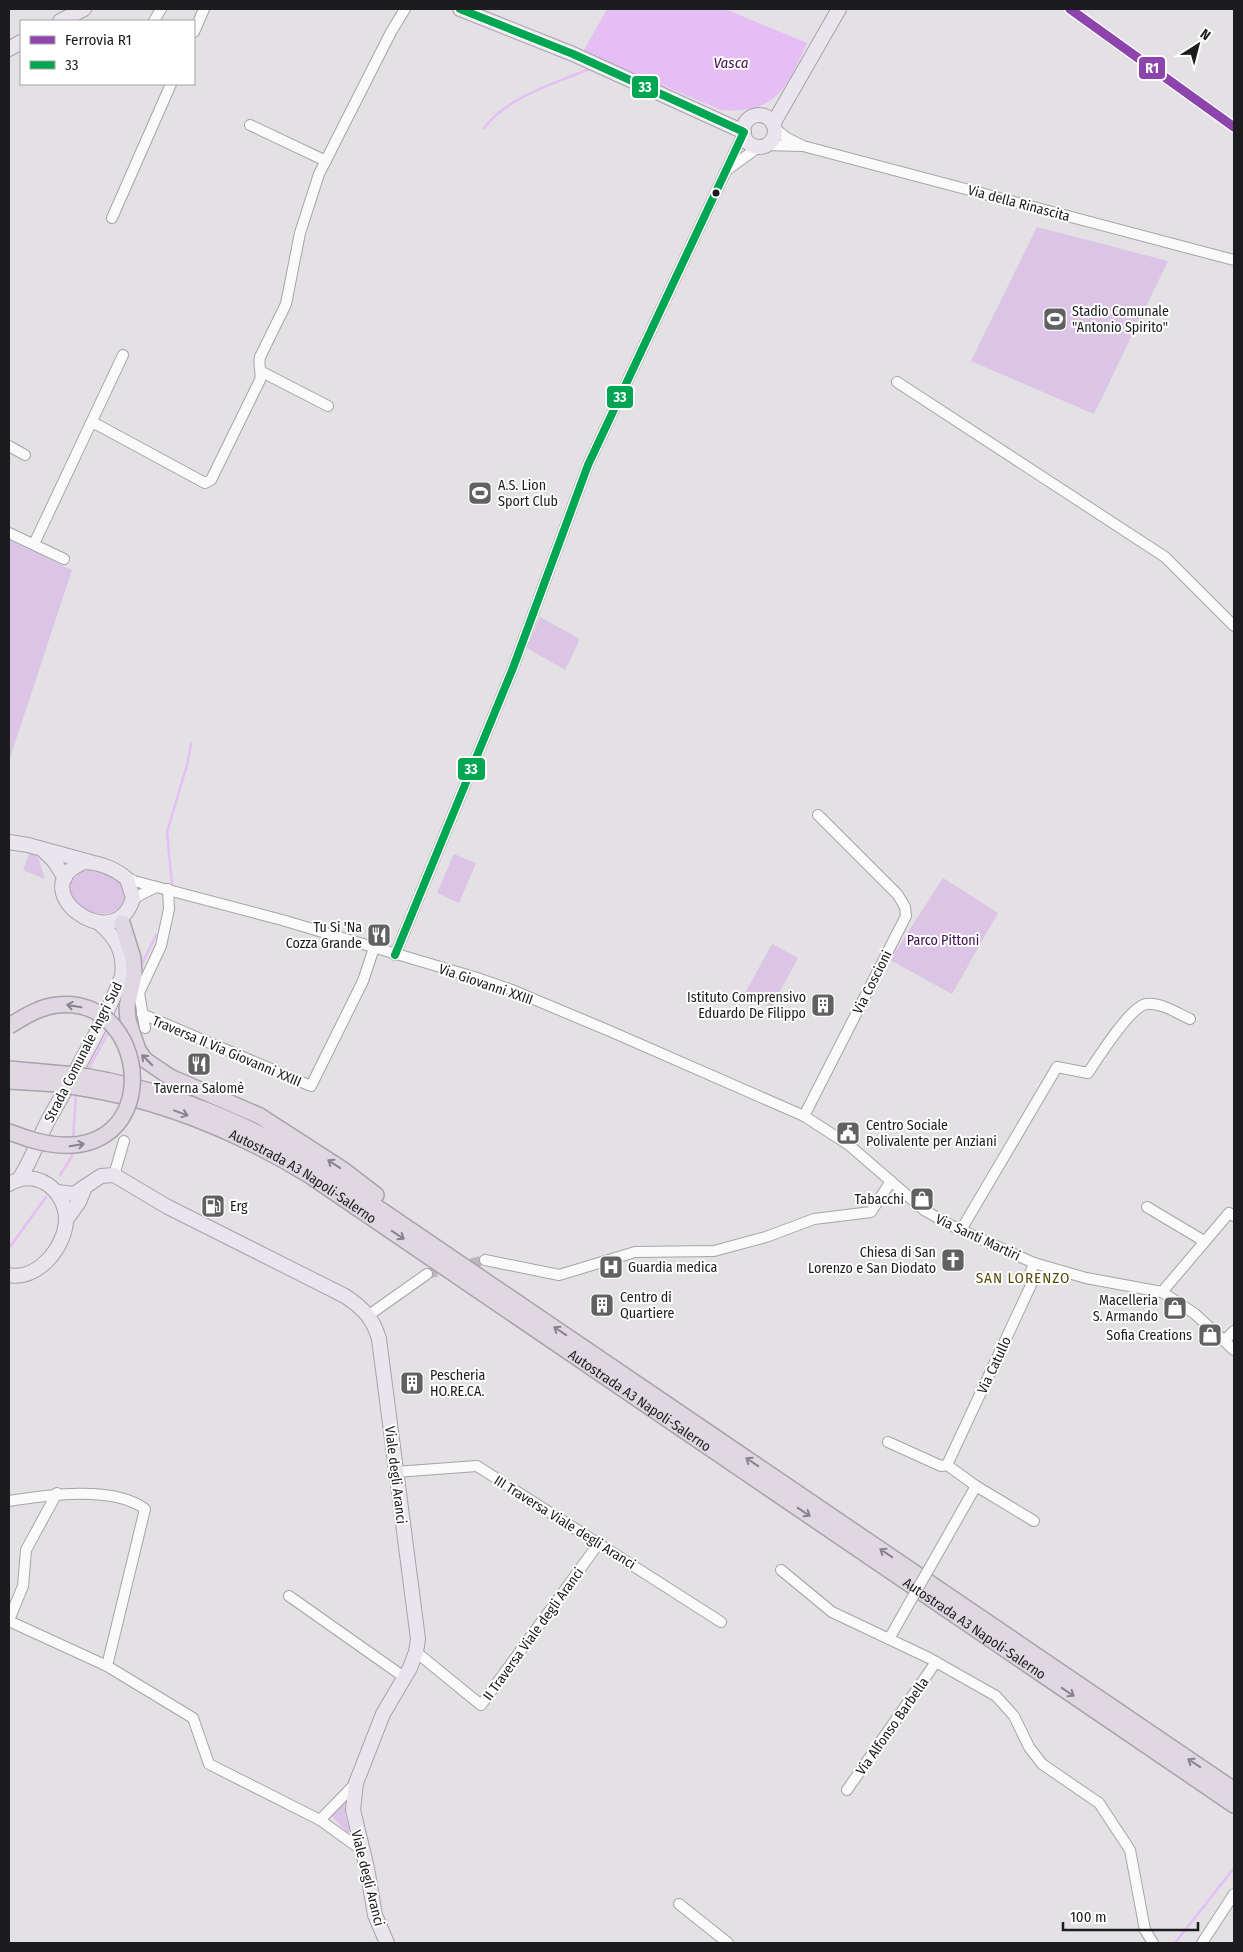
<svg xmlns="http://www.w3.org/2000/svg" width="1243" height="1952" viewBox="0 0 1243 1952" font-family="'Fira Sans Condensed',sans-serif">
<rect width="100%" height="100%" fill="#e3e1e4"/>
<!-- green -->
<g fill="#dbc4e5">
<path d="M 1037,227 L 1168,261 L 1094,414 L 971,361 Z"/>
<path d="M 9,540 L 72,570 L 9,761 Z"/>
<path d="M 540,617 L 580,639 L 565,670 L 527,648 Z"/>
<path d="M 30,852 L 38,857 L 45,879 L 23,870 Z"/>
<path d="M 454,854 L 476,863 L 459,903 L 437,893 Z"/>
<path d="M 83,871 C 99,870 125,878 125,897 C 115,936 40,898 83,871 Z"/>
<path d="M 943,878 L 998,913 L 952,994 L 890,960 Z"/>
<path d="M 772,944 L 798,958 L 771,1008 L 745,993 Z"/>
<path d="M 346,1796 L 345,1815 L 350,1831 L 347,1833 L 331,1815 Z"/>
</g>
<!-- water -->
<path fill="#e6bef6" d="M 607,9 L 725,9 L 807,43 C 787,87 776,115 721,110 L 583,52 Z"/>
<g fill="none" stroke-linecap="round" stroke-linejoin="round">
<!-- stream -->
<g stroke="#e6bef6" stroke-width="2.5">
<path d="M 484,128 C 509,96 551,85 589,69"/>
<path d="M 172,884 L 167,832 L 187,765 L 191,744"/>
<path d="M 142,964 L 156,935"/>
<path d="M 88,1070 L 109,1031"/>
<path d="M 73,1140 L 76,1093"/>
<path d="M 60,1175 L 72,1156 L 72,1150"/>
<path d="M 9,1248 L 46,1197"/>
<path d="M 1175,1943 L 1234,1868"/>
</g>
<!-- minor-tunnel -->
<path stroke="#bbb9bc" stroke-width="10" stroke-dasharray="10 5" stroke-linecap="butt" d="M 427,1274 L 485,1260"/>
<!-- minor casing -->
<g stroke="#a6a4a7" stroke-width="12">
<g id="minor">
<path d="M 154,21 L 161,9"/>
<path d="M 194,32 L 204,9"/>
<path d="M 250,125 L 326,161"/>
<path d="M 774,128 L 787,138 L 803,146 L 1234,260"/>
<path d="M 764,145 L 802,146"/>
<path d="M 727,170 L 760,146"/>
<path d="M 112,218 L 171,84"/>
<path d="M 262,372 L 328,406"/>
<path d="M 897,382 L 1165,557 L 1234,626"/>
<path d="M 90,425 L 123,355"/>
<path d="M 9,446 L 25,455"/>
<path d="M 9,533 L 64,559"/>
<path d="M 34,544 L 90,425 L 96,424 L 205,483 L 211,480 L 260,380 C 262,372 258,366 260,357 L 286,304 L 300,233 L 319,174 L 391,32 L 405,9"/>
<path d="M 123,875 L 134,881 L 282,920 L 474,977 L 512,990 L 612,1032 L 804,1116 L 849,1145 L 924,1210 L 952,1226 L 1034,1263 L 1086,1278 L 1162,1292 L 1195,1314 L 1234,1350"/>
<path d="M 131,903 L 138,896 L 156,887"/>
<path d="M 395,955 L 513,668 L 588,465 L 744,132"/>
<path d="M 142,1014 L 311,1086 L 363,981 L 374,948"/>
<path d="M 145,1028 L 139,993 L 161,946 L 169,909 L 168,889"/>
<path d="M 804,1116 L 906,916 L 905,907 L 898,895 L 818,815"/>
<path d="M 114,1175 L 124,1141"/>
<path d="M 1147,1207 L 1204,1241"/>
<path d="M 961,1230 L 1057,1067 L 1088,1073 C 1098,1058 1130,1007 1146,1004 C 1160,1002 1177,1013 1190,1019"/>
<path d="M 485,1260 L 559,1275 L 635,1252 L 714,1251 L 766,1237 L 814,1219 L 871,1212 L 891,1181"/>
<path d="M 1162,1292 L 1229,1213 L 1234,1216"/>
<path d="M 369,1315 L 427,1274"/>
<path d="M 1225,1340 L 1234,1331"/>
<path d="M 888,1442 L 941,1466 L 947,1465"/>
<path d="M 395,1472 L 477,1466 L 721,1622"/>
<path d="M 9,1501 C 46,1495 113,1485 145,1509 L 107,1666 L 193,1718 L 209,1764 L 320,1820"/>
<path d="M 1034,1521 L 976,1486 L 947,1465 L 1031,1285 L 1029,1277 L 1034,1263"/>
<path d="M 930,1567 L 976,1486"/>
<path d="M 781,1570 L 832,1612 L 929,1658 L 996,1696 L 1014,1716 L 1029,1747 L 1042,1764 L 1099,1803 L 1130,1850 L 1145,1930 L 1153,1943"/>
<path d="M 289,1596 L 404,1677"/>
<path d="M 9,1620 L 23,1586 L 26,1550 L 57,1493"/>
<path d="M 9,1621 L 107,1666"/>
<path d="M 889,1639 L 911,1600"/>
<path d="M 416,1652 L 481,1705 L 599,1543"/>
<path d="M 356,1783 L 320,1820 L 363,1851"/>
<path d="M 847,1790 L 936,1662"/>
<path d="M 679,1904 L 728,1943"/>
<path d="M 1202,1943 L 1234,1894"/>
</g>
</g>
<!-- major casing -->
<g stroke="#a9a1ac" stroke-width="16">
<g id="major">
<path d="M 460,9 L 573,54 L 744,132"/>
<path d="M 60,21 L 84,9"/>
<path d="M 9,49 L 21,42"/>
<circle cx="759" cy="131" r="16"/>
<path d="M 773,124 L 839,9"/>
<path d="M 9,842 L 28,845 L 90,862"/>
<path d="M 42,849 L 54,861 L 65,878"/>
<path d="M 85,862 C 100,863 116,869 127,879 L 133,898 C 115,960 19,887 85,862 Z"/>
<path d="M 19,1179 C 33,1159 38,1138 50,1117 C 74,1074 105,1022 122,976 C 125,952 116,937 98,922"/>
<path d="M 9,1184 C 36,1168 65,1189 66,1219 C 66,1246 38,1281 9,1275"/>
<path d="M 57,1192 L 74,1194 L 101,1176 L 114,1175 L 166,1206 L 345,1296 C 363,1308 373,1318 379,1339 L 418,1639 L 416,1652 L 410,1668 L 383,1714 L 356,1783 L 353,1810 L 367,1868 L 375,1915 L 387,1943"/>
<path d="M 66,1220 L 79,1202 L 85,1187"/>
</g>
</g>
<!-- highway casing -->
<g stroke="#a9a1ac" stroke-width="18">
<g id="highway">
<path d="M 122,923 L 133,958 L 134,975 L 127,1007 L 128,1020 L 138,1050 L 145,1060 L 170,1077 L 260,1116 L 342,1169 L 376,1195"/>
<path d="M 9,1069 L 64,1074"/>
<path d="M 89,1077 C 163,1090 234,1118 300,1155 L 1234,1790"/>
<path d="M 9,1081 L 58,1084"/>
<path id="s1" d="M 83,1088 C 164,1101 240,1133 309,1175 L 1234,1805"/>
<path d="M 9,1132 L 29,1139"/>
</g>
</g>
<!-- minor -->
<use href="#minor" stroke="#fbfafb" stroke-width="10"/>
<!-- major -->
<use href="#major" stroke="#eae5ec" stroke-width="14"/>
<!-- highway -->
<use href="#highway" stroke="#dfd8e1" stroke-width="15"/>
<!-- minor-bridge casing -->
<g stroke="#a6a4a7" stroke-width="12" stroke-linecap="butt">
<path id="minor-bridge" d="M 911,1600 L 930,1567"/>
</g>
<!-- highway-bridge casing -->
<g stroke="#a9a1ac" stroke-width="18" stroke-linecap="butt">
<g id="highway-bridge">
<path d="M 9,1026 C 24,1017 39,1007 57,1005 C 156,993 168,1181 29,1139"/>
<path d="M 64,1074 L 89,1077"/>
<path d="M 58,1084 L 83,1088"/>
</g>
</g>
<!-- minor-bridge -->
<use href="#minor-bridge" stroke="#fbfafb" stroke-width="10"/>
<!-- highway-bridge -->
<use href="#highway-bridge" stroke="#dfd8e1" stroke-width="15"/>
<!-- bus-1 casing -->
<g stroke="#fff" stroke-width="11">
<path id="bus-1" d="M 395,955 L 513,668 L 588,465 L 744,132 L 573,54 L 460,9"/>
</g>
<!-- bus-1 -->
<use href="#bus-1" stroke="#00a651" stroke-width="8"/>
<!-- rail-1 casing -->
<g stroke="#fff" stroke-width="12">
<path id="rail-1" d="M 1070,9 L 1234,127"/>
</g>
<!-- rail-1 -->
<use href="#rail-1" stroke="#8e44ad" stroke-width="9"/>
</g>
<!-- one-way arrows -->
<defs><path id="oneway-shaft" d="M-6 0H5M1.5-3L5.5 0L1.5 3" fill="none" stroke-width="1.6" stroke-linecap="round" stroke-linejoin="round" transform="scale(1.25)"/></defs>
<g stroke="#878389">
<use href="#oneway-shaft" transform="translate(74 1006) rotate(-170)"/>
<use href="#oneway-shaft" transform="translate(147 1060) rotate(-135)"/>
<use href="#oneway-shaft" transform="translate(181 1113) rotate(20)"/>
<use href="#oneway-shaft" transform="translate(77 1145) rotate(-10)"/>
<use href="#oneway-shaft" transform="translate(334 1164) rotate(-146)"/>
<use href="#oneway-shaft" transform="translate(398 1235) rotate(34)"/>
<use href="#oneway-shaft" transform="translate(560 1331) rotate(-146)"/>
<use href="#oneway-shaft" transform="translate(752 1462) rotate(-146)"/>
<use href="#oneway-shaft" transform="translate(804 1512) rotate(34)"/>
<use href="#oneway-shaft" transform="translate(886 1553) rotate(-146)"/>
<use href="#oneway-shaft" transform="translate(1068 1692) rotate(34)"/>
<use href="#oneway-shaft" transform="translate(1194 1763) rotate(-146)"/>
</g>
<!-- icons -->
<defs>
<g id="stadium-square" transform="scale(1.25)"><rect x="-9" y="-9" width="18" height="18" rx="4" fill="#626063" stroke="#fff"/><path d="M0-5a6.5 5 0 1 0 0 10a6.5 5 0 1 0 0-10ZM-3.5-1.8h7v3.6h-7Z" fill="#fff"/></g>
<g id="restaurant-square" transform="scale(1.25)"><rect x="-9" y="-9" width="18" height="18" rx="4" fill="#626063" stroke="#fff"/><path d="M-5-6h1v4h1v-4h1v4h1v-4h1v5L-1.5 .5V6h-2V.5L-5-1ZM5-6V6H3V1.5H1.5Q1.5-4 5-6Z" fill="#fff"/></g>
<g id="building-square" transform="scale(1.25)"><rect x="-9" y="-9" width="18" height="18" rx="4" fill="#626063" stroke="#fff"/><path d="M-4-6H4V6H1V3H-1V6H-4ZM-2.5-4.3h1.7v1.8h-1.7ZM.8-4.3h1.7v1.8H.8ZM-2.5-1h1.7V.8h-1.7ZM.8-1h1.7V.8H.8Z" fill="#fff"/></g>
<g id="civic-square" transform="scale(1.25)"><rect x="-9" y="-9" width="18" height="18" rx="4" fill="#626063" stroke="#fff"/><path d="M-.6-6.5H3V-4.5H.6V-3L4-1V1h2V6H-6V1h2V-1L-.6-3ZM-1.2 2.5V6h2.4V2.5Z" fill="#fff"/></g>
<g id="shop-square" transform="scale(1.25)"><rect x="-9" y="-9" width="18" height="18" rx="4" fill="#626063" stroke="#fff"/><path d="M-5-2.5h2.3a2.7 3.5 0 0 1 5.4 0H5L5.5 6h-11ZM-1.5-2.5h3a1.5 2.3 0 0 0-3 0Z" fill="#fff"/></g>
<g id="fuel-square" transform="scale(1.25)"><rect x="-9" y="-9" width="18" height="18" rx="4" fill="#626063" stroke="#fff"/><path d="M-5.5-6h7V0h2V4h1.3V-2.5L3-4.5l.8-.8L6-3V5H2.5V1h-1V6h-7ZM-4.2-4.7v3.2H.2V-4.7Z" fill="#fff"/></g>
<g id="church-square" transform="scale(1.25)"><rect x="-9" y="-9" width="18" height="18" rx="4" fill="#626063" stroke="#fff"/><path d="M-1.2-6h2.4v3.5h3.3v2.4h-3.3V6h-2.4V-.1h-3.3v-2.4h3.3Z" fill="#fff"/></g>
<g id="hospital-square" transform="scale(1.25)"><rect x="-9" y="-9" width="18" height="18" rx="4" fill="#626063" stroke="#fff"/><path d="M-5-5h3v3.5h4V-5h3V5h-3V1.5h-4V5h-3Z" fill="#fff"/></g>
</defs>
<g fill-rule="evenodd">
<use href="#stadium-square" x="1055" y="319"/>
<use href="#stadium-square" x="480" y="493"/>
<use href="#restaurant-square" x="379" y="935"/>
<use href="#building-square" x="823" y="1005"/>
<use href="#restaurant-square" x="199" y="1064"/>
<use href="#civic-square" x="848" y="1133"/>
<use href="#shop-square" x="922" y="1199"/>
<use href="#fuel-square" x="213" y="1206"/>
<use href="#church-square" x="953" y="1260"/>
<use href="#hospital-square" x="611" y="1267"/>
<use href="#building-square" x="602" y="1305"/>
<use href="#shop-square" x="1175" y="1308"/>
<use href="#shop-square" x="1210" y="1335"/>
<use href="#building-square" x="412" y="1383"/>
</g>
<!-- markers -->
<circle fill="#1c1b1d" stroke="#fff" stroke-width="2" cx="716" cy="193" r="4.5"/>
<g text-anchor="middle" stroke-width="4" stroke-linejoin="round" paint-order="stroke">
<!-- street labels -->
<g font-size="14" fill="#1c1b1d" stroke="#fff">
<text transform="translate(1019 203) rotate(15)" y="5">Via della Rinascita</text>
<text transform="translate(872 982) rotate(-63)" y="5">Via Coscioni</text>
<text transform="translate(486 984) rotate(19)" y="5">Via Giovanni XXIII</text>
<text transform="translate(227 1051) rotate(23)" y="5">Traversa II Via Giovanni XXIII</text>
<text transform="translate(83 1052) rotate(-63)" y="5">Strada Comunale Angri Sud</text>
<text dy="5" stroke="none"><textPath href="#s1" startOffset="239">Autostrada A3 Napoli-Salerno</textPath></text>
<text transform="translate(978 1237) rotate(25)" y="5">Via Santi Martiri</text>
<text transform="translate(994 1365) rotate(-65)" y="5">Via Catullo</text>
<text dy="5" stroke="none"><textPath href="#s1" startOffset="644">Autostrada A3 Napoli-Salerno</textPath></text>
<text transform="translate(396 1475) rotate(83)" y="5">Viale degli Aranci</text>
<text transform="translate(565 1522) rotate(32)" y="5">III Traversa Viale degli Aranci</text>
<text dy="5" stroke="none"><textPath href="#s1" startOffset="1049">Autostrada A3 Napoli-Salerno</textPath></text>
<text transform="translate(533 1634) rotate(-54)" y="5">II Traversa Viale degli Aranci</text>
<text transform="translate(892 1726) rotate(-55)" y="5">Via Alfonso Barbella</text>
<text transform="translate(368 1878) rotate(76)" y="5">Viale degli Aranci</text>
</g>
<!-- poi labels -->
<g font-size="14" fill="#1c1b1d" stroke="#fff" text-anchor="start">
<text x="1072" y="316">Stadio Comunale<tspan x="1072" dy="16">"Antonio Spirito"</tspan></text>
<text x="498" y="490">A.S. Lion<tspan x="498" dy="16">Sport Club</tspan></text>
<text x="362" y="932" text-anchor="end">Tu Si 'Na<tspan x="362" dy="16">Cozza Grande</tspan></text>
<text x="806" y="1002" text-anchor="end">Istituto Comprensivo<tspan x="806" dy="16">Eduardo De Filippo</tspan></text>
<text x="199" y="1093" text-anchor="middle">Taverna Salomè</text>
<text x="866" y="1130">Centro Sociale<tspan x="866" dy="16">Polivalente per Anziani</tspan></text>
<text x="904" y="1204" text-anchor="end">Tabacchi</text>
<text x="230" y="1211">Erg</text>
<text x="936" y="1257" text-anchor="end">Chiesa di San<tspan x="936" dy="16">Lorenzo e San Diodato</tspan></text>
<text x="628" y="1272">Guardia medica</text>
<text x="620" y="1302">Centro di<tspan x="620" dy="16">Quartiere</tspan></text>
<text x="1158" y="1305" text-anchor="end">Macelleria<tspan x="1158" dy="16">S. Armando</tspan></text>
<text x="1192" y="1340" text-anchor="end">Sofia Creations</text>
<text x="430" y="1380">Pescheria<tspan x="430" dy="16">HO.RE.CA.</tspan></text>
</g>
<!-- park labels -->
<g font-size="14" fill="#410d53" stroke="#fff">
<text x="943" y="945">Parco Pittoni</text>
</g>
<!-- water labels -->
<g font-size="15" font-style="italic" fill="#431055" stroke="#fff">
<text x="731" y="68">Vasca</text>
</g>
<!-- neighbourhood labels -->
<g font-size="15" letter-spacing="1" fill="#5a4a0a" stroke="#fff">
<text x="1023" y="1283">SAN LORENZO</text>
</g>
</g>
<g stroke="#fff" stroke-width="2">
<rect x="1138" y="56" width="28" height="24" rx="5" fill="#8e44ad"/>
<rect x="631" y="75" width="28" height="24" rx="5" fill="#00a651"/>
<rect x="606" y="385" width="28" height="24" rx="5" fill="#00a651"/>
<rect x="457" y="757" width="29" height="24" rx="5" fill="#00a651"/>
</g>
<g font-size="14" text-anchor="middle" font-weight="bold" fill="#fff">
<text x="1152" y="73">R1</text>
<text x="645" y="92">33</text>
<text x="620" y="402">33</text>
<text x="471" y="774">33</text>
</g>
<!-- border -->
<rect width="1243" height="1952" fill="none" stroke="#1c1b1d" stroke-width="20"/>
<!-- legend -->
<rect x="20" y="20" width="175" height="65" fill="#ffffff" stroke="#a4a4a5"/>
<rect x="30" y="36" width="25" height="8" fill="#8e44ad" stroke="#a4a4a5"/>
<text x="65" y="45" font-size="15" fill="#1c1b1d">Ferrovia R1</text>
<rect x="30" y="61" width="25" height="8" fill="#00a651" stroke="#a4a4a5"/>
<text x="65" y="70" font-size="15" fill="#1c1b1d">33</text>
<!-- north arrow -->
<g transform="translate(1198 45) rotate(36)" stroke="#ffffff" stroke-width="4" paint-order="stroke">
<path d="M0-4L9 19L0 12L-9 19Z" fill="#1c1b1d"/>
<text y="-8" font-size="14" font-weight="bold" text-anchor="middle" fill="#1c1b1d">N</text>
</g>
<!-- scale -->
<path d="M1063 1922v8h135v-8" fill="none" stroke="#1c1b1d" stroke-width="2.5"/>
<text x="1070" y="1922" font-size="15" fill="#1c1b1d" stroke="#ffffff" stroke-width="4" paint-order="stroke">100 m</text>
</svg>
